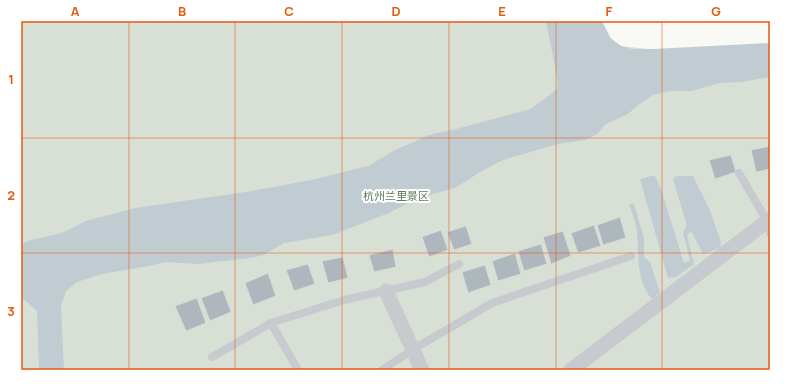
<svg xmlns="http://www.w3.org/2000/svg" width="791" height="391" viewBox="0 0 791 391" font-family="Manrope,'Noto Sans SC',sans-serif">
<rect width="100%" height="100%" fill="#f8f8f4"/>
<!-- green -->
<path fill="#d8e0d5" d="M 21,21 L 589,21 L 621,46 L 770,63 L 770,370 L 21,370 Z"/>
<!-- water -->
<g fill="#c1ccd2">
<path d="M 546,21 L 602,21 L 611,39 L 621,46 L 632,49 L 654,49 L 770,43 L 770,77 L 741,82 L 720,83 L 692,91 L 671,91 L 653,95 L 637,106 L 628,114 L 606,124 L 597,134 L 585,140 L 558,144 L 503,160 L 482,171 L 455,188 L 429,195 L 411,202 L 389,213 L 332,235 L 284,243 L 264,255 L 250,258 L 198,264 L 166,262 L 149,266 L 102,274 L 77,282 L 66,291 L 61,305 L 64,370 L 39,370 L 37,311 L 21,297 L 21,245 L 27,241 L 62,233 L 86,221 L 135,208 L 246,192 L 311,180 L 368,166 L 395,150 L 429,135 L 456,129 L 530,109 L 550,95 L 558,87 L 555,67 Z"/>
<path d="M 651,176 L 655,176 L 661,189 L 684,263 L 690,260 L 683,233 L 687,226 L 673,179 L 677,176 L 693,176 L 710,210 L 721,242 L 720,248 L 703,254 L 691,231 L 687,236 L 694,264 L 676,277 L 668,278 L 640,179 Z"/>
<path d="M 629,204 L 634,204 L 644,238 L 644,257 L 650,262 L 660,292 L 652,299 C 636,282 639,253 637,231 C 636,222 632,213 629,204 Z"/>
</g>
<!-- building -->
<g fill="#aeb7be" stroke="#d9dad7">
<path d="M 770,146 L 770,169 L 756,172 L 751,150 Z"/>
<path d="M 731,155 L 736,172 L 715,179 L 709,160 Z"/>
<path d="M 620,217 L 626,238 L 603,245 L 597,225 Z"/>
<path d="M 594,225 L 601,246 L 578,253 L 571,233 Z"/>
<path d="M 466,226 L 472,244 L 454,250 L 447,232 Z"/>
<path d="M 441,230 L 448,250 L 429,257 L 422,237 Z"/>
<path d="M 563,231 L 571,256 L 551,264 L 543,237 Z"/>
<path d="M 541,244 L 547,264 L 524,271 L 518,251 Z"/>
<path d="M 393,249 L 396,267 L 374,272 L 369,255 Z"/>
<path d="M 515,253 L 521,274 L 498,281 L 492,261 Z"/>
<path d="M 343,257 L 348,278 L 328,283 L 322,261 Z"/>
<path d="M 308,264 L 315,284 L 294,291 L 286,270 Z"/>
<path d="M 485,265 L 491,285 L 468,293 L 462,272 Z"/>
<path d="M 268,273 L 276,296 L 253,305 L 245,283 Z"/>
<path d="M 223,290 L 231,312 L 210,321 L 201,298 Z"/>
<path d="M 197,298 L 206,323 L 186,331 L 175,306 Z"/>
</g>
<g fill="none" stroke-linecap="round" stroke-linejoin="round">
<!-- service -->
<g stroke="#c7cbcf" stroke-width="8">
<path d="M 739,173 L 767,221 L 770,233"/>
<path d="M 271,323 L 298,370"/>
<path d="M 212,357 L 271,323 L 344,300 L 425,282 L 459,264"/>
<path d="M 382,370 L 412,350 L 492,303 L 631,256"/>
</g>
<!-- minor -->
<g stroke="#c7cbcf" stroke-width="15">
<path d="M 386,291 L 422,370"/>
<path d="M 571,370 L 770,219"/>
</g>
</g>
<!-- grid -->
<path fill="none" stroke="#e8590c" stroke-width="1" stroke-opacity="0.55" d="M 129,21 L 129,370M 235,21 L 235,370M 342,21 L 342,370M 449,21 L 449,370M 556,21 L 556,370M 662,21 L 662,370M 21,138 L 770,138M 21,253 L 770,253"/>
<g text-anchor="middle" stroke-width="4" stroke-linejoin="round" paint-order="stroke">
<!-- park labels -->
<g font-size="11" fill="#637a5f" stroke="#fff">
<text x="396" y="200">杭州兰里景区</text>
</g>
</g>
<!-- border -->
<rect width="791" height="391" fill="none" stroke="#ffffff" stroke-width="44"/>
<rect x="22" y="22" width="747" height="347" fill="none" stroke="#e8590c" stroke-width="1.5"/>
<g font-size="13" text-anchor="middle" font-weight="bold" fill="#e8590c">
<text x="75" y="16">A</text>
<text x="182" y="16">B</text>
<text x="289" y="16">C</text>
<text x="396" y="16">D</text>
<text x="502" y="16">E</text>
<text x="609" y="16">F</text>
<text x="716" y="16">G</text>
<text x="11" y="84">1</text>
<text x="11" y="200">2</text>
<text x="11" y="316">3</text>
</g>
</svg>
